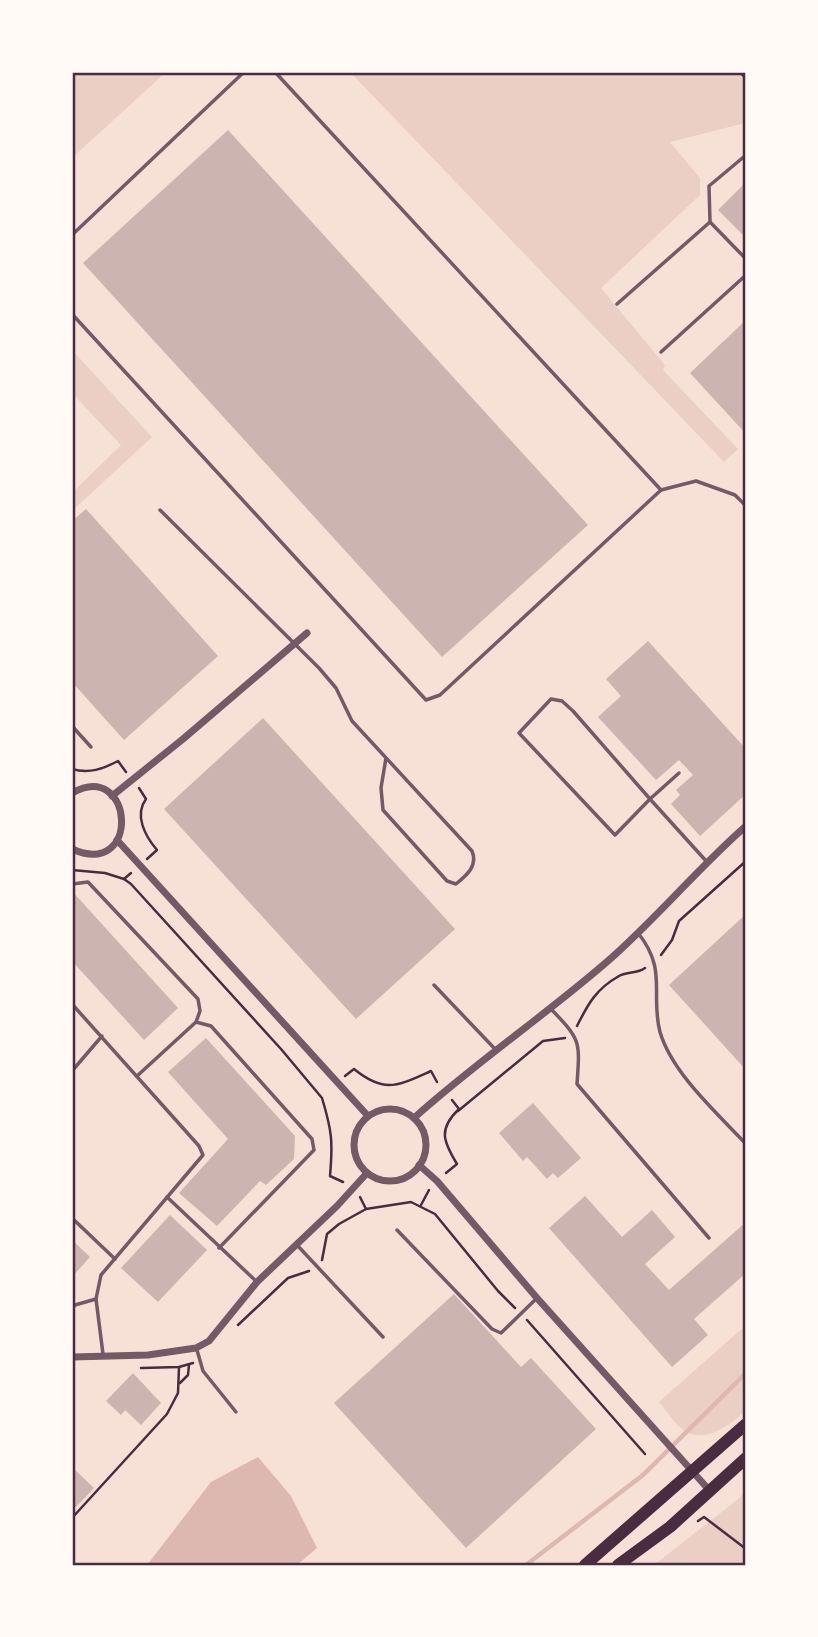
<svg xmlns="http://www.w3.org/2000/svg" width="818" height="1637" viewBox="0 0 818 1637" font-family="'Sofia Sans Condensed',sans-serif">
<rect width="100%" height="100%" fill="#f7e1d7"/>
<!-- green -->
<g fill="#ebcfc5">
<path d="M 72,72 L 166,72 L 72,158 Z"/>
<path d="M 350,72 L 746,72 L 746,125 L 745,123 L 670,142 L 700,178 L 700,195 L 601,288 L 665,365 L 663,370 L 738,449 L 724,462 Z"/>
<path d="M 72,350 L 152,437 L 72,511 L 72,493 L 121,445 L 72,393 Z"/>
<path d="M 746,1325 L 746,1410 C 732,1424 707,1443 686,1432 C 676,1426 667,1411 659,1402 Z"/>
<path d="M 746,1491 L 746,1565 L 654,1565 L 737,1500 Z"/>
</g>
<!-- water -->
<path fill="#dcb8b0" d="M 258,1457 L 291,1496 L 317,1548 L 297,1565 L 147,1565 L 211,1482 Z"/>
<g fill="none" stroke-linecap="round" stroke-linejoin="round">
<!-- stream -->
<path stroke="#dcb8b0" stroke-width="4.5" d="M 526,1565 L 643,1475 L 746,1373"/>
</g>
<!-- building -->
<g fill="#ccb4b1">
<path d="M 228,130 L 588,525 L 442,657 L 83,263 Z"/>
<path d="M 746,182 L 746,238 L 718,210 Z"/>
<path d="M 746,320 L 746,434 L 690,373 Z"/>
<path d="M 86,509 L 218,656 L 124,740 L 72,682 L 72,521 Z"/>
<path d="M 648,641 L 746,749 L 746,794 L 700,836 L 671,804 L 680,795 L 676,790 L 693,775 L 679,760 L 656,780 L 598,717 L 621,696 L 606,679 Z"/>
<path d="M 263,718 L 455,929 L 356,1019 L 164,809 Z"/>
<path d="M 72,891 L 178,1008 L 144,1040 L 72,961 Z"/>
<path d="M 746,914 L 746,1070 L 669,985 Z"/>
<path d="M 206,1038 L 295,1136 L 294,1159 L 266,1185 L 260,1181 L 217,1226 L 179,1193 L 228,1139 L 168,1072 Z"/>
<path d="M 533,1103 L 581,1158 L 558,1178 L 553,1173 L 547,1179 L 527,1157 L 523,1161 L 499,1133 Z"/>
<path d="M 585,1196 L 622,1237 L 652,1210 L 675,1237 L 645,1264 L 669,1290 L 746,1222 L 746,1273 L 694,1319 L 708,1335 L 672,1367 L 549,1228 Z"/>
<path d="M 170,1215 L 207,1250 L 158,1302 L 121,1268 Z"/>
<path d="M 72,1240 L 90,1257 L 72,1277 Z"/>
<path d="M 454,1294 L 521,1367 L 531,1358 L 596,1429 L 466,1548 L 334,1403 Z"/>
<path d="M 133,1373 L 161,1403 L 141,1425 L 125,1410 L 121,1415 L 106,1401 Z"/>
<path d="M 72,1467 L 94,1488 L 76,1507 L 72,1503 Z"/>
</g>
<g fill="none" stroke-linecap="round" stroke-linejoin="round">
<!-- path -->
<g stroke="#4a2c40" stroke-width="2.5">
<path d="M 740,72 L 746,79"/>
<path d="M 72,769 C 89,774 103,769 118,761 L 126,772"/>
<path d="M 139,788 L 146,799 C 134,815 145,836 157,850 L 147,859"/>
<path d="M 72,870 L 105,873 L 124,879 L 131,873"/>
<path d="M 124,879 L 131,884 L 281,1049 L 322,1098 C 332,1131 333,1142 330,1176 L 343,1182"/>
<path d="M 661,955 L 672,940 L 679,921 L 746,861"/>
<path d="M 577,1026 C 588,1004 596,989 619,976 C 628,971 637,974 645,968"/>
<path d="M 345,1076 L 354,1069 C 385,1094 397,1086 431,1071 L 437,1082"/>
<path d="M 459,1109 L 458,1111 L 543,1041 L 565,1038"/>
<path d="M 446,1173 L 457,1164 C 443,1141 438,1129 459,1109 L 452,1100"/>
<path d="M 360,1197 L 366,1209"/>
<path d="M 421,1205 L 429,1190"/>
<path d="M 322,1260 L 327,1234 L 339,1224 L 366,1209 L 411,1202 L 435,1214 L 498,1291 L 515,1308"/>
<path d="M 527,1320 L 645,1454"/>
<path d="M 238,1325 L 288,1278 L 309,1271"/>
<path d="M 141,1368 L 179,1367 L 193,1363"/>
<path d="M 180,1383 L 188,1375 L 189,1365"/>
<path d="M 72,1518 L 167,1414 L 178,1393 L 179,1367"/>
<path d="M 698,1521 L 704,1517 L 746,1549"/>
</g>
<!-- service -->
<g stroke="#755966" stroke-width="3.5">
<path d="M 275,72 L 661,490"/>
<path d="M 710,222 L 746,259"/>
<path d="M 72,235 L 244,72"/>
<path d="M 617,304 L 710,222 L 709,186 L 746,155"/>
<path d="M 72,314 L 426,700 L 440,695 L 661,490 L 696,481 L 735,495 L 746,506"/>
<path d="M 661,352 L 746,275"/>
<path d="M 160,510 L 319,668 L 336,688 L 352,721 L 472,851 C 478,866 467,875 456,884 L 447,881 L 383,810 L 381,788 L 386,758"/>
<path d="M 551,699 L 562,701 L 573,711 L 650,799 L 615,835 L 519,733 Z"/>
<path d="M 72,726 L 91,747"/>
<path d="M 679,773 L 650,799 L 707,862"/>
<path d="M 72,884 L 88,882 L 198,999 L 200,1011 L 196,1022 L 137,1076"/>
<path d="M 638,933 C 668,970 650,994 660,1032 C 672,1073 717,1113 746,1144"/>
<path d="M 434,985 L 495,1049"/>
<path d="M 72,1004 L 199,1146 L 203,1155 L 101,1275 L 96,1299 L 103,1354"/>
<path d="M 551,1009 C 581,1040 580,1041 577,1084 L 709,1238"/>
<path d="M 196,1022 L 211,1026 L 312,1139 L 314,1150 L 219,1248"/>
<path d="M 72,1071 L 102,1036"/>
<path d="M 167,1197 L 257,1282"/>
<path d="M 72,1218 L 115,1259"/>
<path d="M 397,1230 L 492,1329 L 501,1333 L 536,1299"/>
<path d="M 297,1245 L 383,1337"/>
<path d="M 72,1309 L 75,1305 L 96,1299"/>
<path d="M 197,1350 L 203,1371 L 236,1412"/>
</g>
<!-- minor -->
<g stroke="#755966" stroke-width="7">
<path d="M 72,793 C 134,758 142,880 72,849"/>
<path d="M 112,796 L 183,739 L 307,633"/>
<path d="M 117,840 L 368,1116"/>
<circle cx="390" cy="1145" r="36"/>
<path d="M 414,1118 C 476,1062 546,1015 609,960 C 657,918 698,868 746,826"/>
<path d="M 419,1165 L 437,1181 L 537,1298 L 710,1491"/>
<path d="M 72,1357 L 148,1355 L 196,1348 L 209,1341 L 257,1282 L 337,1206 L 367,1173"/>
</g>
<!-- primary -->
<g stroke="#4a2c40" stroke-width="12">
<path d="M 585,1565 L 746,1424"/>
<path d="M 618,1565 L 670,1527 L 746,1458"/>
</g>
</g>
<!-- border -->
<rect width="818" height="1637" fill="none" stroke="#fffaf5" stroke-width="147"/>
<rect x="74" y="74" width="670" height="1490" fill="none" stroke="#4a2c40" stroke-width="2.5"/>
</svg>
